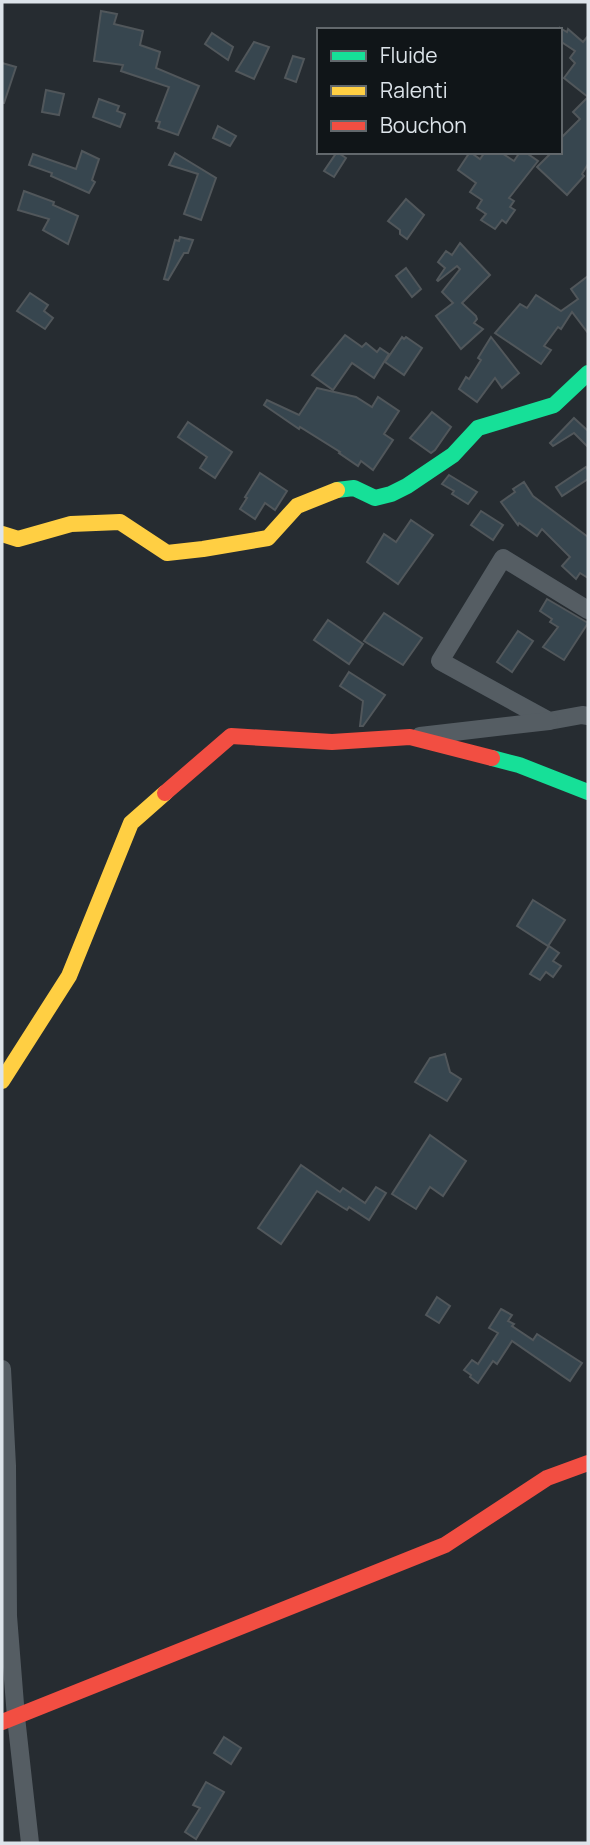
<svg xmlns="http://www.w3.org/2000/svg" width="590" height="1845" viewBox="0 0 590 1845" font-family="Manrope,sans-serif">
<rect width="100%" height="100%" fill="#262c31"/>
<!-- building -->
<g fill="#37464f" stroke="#51575b" stroke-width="2">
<path d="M 101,11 L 117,14 L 114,24 L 143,31 L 140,45 L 160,52 L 156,68 L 199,86 L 178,135 L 158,128 L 160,122 L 156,121 L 169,87 L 121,71 L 123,65 L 94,61 Z"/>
<path d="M 560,28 L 567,32 L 568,29 L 583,42 L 588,36 L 588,164 L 582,174 L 584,176 L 567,195 L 537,167 L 552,152 L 560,152 L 560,139 L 580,119 L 573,112 L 588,97 L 564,78 L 575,63 L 570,58 L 575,51 L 560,41 Z"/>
<path d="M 212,33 L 233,47 L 228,60 L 205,44 Z"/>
<path d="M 254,42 L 269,47 L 254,79 L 236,71 Z"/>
<path d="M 293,56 L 304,59 L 296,82 L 285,78 Z"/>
<path d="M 2,63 L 16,67 L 4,103 L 2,103 Z"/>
<path d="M 46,90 L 64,94 L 59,115 L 42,112 Z"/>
<path d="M 99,99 L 119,106 L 117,111 L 125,114 L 120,127 L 93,117 Z"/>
<path d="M 218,126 L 236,136 L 230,146 L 213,138 Z"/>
<path d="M 82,151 L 99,159 L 92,180 L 95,182 L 89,193 L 51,176 L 52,173 L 29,165 L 33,154 L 76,169 Z"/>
<path d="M 337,152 L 346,158 L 334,177 L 324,171 Z"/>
<path d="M 470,152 L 480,159 L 485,152 L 500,152 L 514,161 L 520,152 L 525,152 L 538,161 L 509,198 L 514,201 L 510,207 L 515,210 L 506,223 L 502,220 L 495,229 L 481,220 L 486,214 L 477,208 L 482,200 L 470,192 L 476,183 L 458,170 Z"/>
<path d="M 175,153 L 216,178 L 201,220 L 184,214 L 198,174 L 169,165 Z"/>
<path d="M 24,191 L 54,202 L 53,205 L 78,216 L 68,244 L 43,230 L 49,219 L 18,210 Z"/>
<path d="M 406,199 L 424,215 L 407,239 L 400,234 L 400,230 L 388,221 Z"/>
<path d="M 180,237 L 193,240 L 188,253 L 184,253 L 168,280 L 164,279 L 175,240 L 179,241 Z"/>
<path d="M 460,243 L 490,275 L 462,303 L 476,316 L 477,319 L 474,323 L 483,329 L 461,349 L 436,316 L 453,303 L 442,292 L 460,269 L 457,266 L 438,281 L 437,280 L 445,268 L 438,262 L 446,251 L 452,255 Z"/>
<path d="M 406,268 L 421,289 L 412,297 L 396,276 Z"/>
<path d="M 588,276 L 588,333 L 572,312 L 561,329 L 558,327 L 544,346 L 551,350 L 541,364 L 495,333 L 520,304 L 527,308 L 536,295 L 561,311 L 578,299 L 571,289 Z"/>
<path d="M 30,293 L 48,305 L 44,311 L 53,318 L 45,329 L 17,311 Z"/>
<path d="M 345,335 L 362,347 L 366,343 L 377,352 L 380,348 L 389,354 L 374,378 L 352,363 L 333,390 L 312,375 Z"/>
<path d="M 402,337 L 404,339 L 406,337 L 422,348 L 404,375 L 385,362 Z"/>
<path d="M 491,337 L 519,373 L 502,388 L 495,378 L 477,402 L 459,389 L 466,377 L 469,379 L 481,360 L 478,358 Z"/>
<path d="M 317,388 L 356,397 L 372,407 L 378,397 L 399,411 L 384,434 L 393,440 L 373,470 L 361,461 L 358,466 L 339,453 L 340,452 L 300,427 L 299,429 L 264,405 L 267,400 L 299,415 Z"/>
<path d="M 432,412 L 451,427 L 435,450 L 431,453 L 410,438 Z"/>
<path d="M 574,418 L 588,431 L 588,447 L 574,433 L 553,446 L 550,443 Z"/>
<path d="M 188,422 L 232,452 L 215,478 L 200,468 L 207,457 L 178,437 Z"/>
<path d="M 586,467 L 588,470 L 588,479 L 562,496 L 556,487 Z"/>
<path d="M 260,473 L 287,491 L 275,510 L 265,503 L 255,519 L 240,509 L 247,498 L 245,497 Z"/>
<path d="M 449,475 L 477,492 L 468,504 L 452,494 L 454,491 L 442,484 Z"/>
<path d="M 524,482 L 533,496 L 588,537 L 588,578 L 580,573 L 576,579 L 562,566 L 570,557 L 542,529 L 537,536 L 519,523 L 518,525 L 501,502 L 515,492 L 513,489 Z"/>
<path d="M 481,511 L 503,525 L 493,540 L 471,525 Z"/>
<path d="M 411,520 L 433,535 L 398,584 L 367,562 L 384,534 L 396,542 Z"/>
<path d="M 547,599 L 588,623 L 564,660 L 543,647 L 558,627 L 550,622 L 552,619 L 540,611 Z"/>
<path d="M 384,613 L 422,638 L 403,665 L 364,641 Z"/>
<path d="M 328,620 L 363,644 L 349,664 L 314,640 Z"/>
<path d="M 518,631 L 533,641 L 512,672 L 497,662 Z"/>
<path d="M 349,672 L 385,695 L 363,726 L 360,726 L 363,701 L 340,686 Z"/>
<path d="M 533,900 L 565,920 L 548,946 L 517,926 Z"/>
<path d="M 549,946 L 559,953 L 553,961 L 561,966 L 553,977 L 546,972 L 540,980 L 530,974 Z"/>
<path d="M 445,1054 L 450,1072 L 461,1079 L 447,1101 L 415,1082 L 430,1058 Z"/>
<path d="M 430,1135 L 466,1161 L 443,1196 L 430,1187 L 416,1209 L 392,1194 Z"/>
<path d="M 301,1165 L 340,1192 L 343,1188 L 365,1203 L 376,1187 L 386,1193 L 369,1220 L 349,1207 L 347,1210 L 342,1207 L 317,1191 L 281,1244 L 258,1228 Z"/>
<path d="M 437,1297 L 450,1306 L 439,1323 L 426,1315 Z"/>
<path d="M 501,1309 L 512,1315 L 508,1321 L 514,1324 L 512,1326 L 533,1340 L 537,1334 L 582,1363 L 570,1381 L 512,1341 L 497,1364 L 493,1361 L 478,1383 L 470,1377 L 471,1375 L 464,1370 L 472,1360 L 478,1364 L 498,1333 L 489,1328 Z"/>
<path d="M 224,1737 L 241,1748 L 231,1764 L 214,1753 Z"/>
<path d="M 206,1782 L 224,1792 L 196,1839 L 185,1832 L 200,1808 L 193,1805 Z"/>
</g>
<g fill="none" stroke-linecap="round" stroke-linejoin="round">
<!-- street -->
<g stroke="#555d63" stroke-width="18">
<path d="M 588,610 L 503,558 L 440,661 L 549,721 L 582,715 L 588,716"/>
<path d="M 420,736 L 549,721"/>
<path d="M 2,1369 L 7,1466 L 8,1616 L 16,1717 L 30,1843"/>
</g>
<!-- fast -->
<g stroke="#16e098" stroke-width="16">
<path d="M 337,490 L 354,488 L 375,498 L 391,494 L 407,486 L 453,455 L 478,428 L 554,405 L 588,373"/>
<path d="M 492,758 L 519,765 L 588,792"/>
</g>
<!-- slow -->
<g stroke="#ffcf43" stroke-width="16">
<path d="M 2,534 L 18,539 L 71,524 L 120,522 L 167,553 L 203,549 L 268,538 L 297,506 L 337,490"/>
<path d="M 2,1081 L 69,976 L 131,823 L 165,793"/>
</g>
<!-- jam -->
<g stroke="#f24e42" stroke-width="16">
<path d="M 165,793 L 231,736 L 332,742 L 410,737 L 492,758"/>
<path d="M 2,1722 L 445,1545 L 547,1478 L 588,1463"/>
</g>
</g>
<!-- border -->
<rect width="590" height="1845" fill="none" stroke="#dde4ea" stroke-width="7"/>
<!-- legend -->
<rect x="317" y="28" width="245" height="126" fill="#101518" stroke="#62686c" stroke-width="2"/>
<rect x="331" y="51" width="35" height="10" fill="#16e098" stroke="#62686c" stroke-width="2"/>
<text x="380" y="63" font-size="21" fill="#dde4ea">Fluide</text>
<rect x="331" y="86" width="35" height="10" fill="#ffcf43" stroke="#62686c" stroke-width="2"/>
<text x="380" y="98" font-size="21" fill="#dde4ea">Ralenti</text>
<rect x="331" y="121" width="35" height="10" fill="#f24e42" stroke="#62686c" stroke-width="2"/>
<text x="380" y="133" font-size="21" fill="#dde4ea">Bouchon</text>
</svg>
